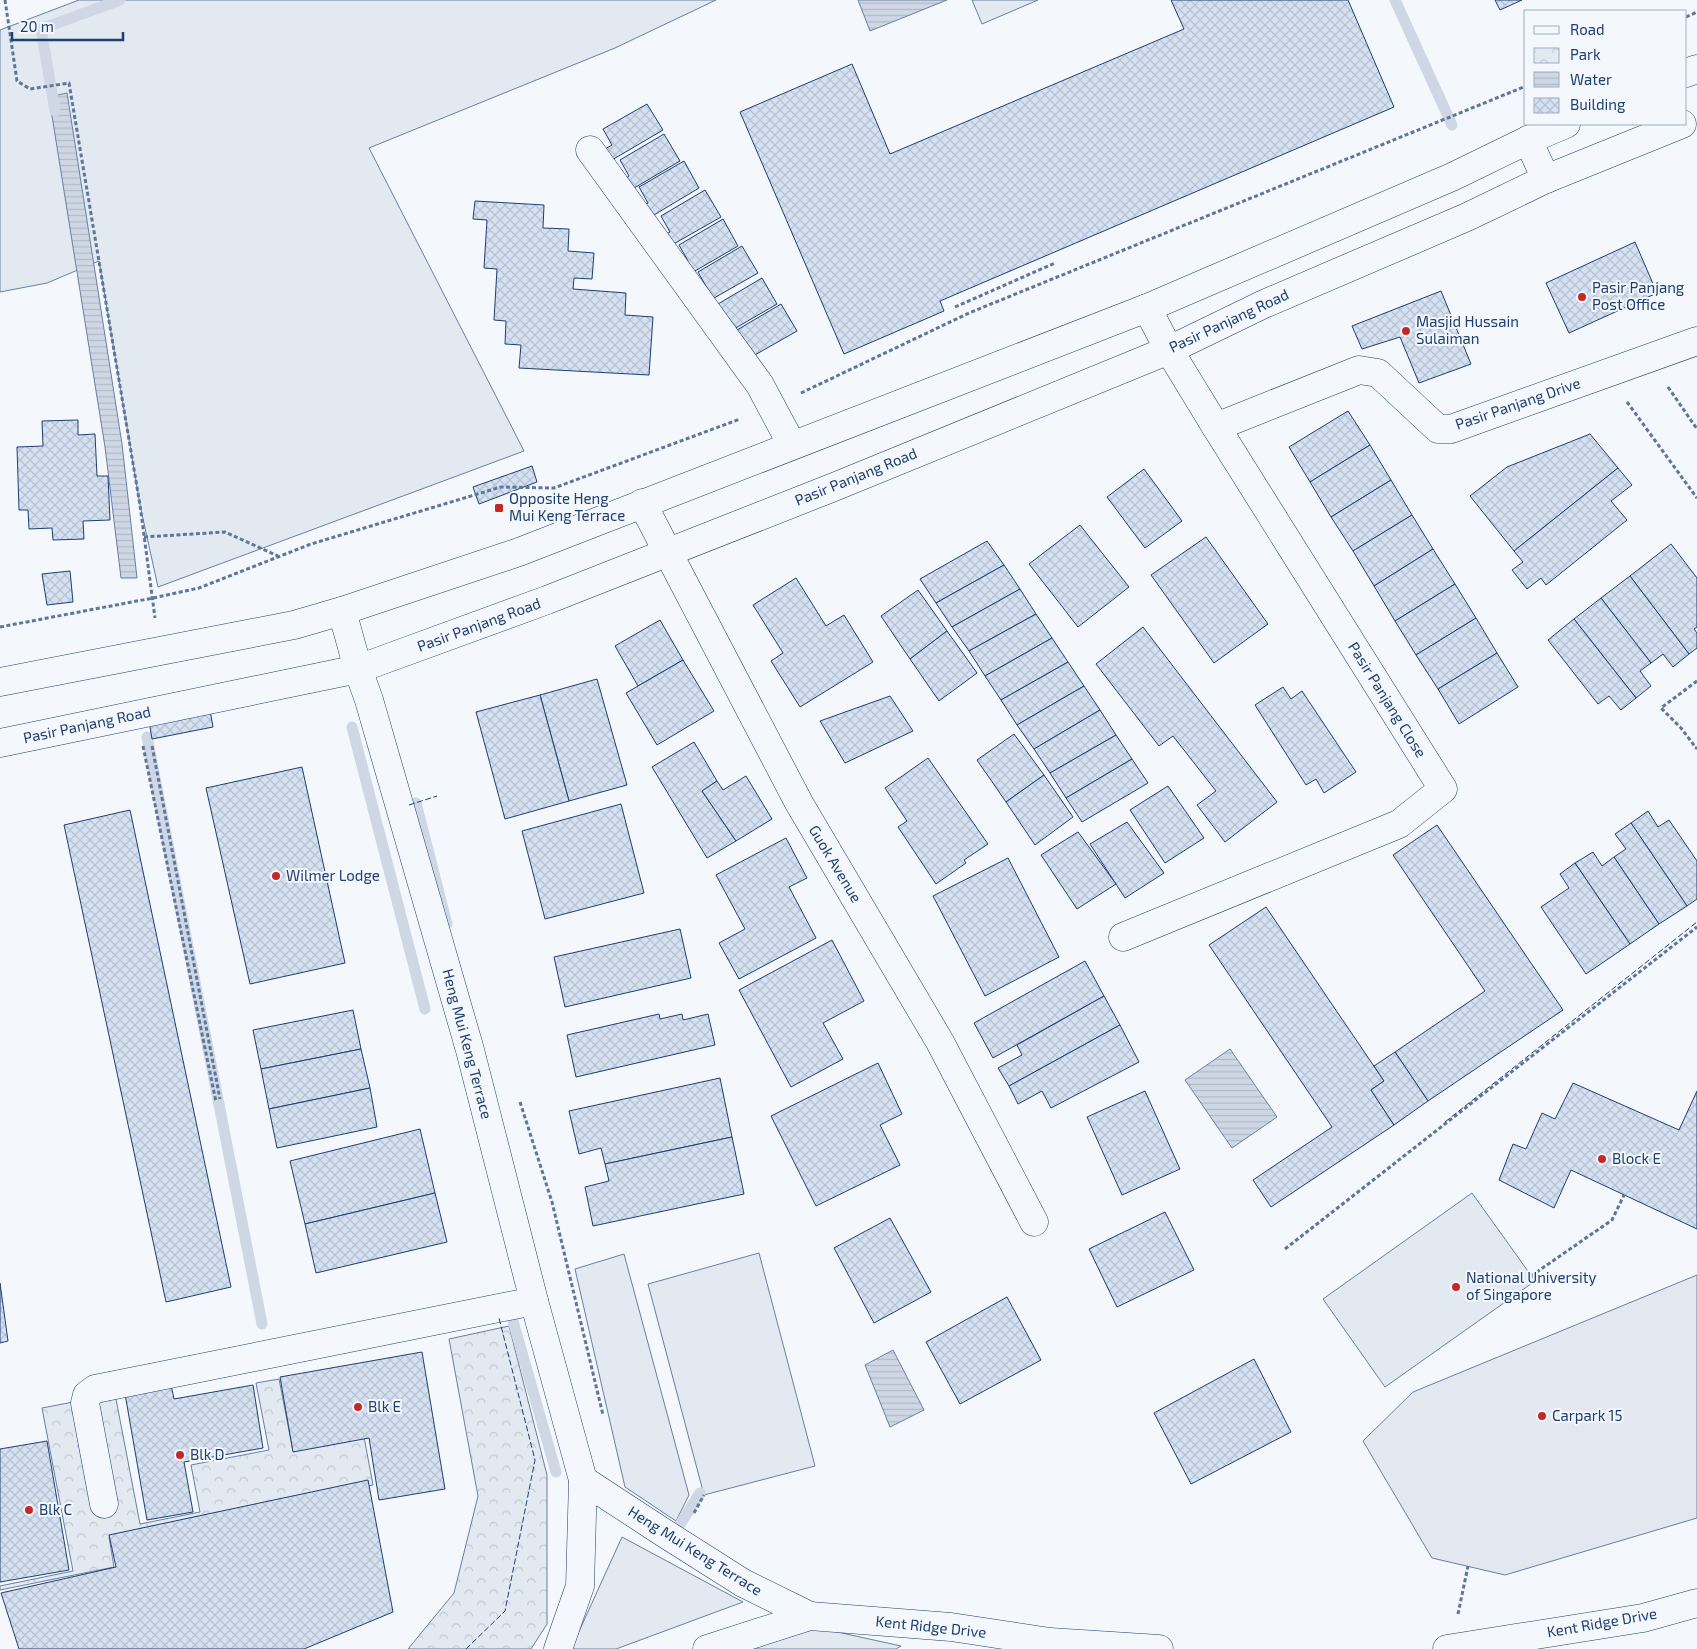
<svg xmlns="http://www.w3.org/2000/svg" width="1697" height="1649" viewBox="0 0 1697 1649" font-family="'Exo 2',sans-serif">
<defs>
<pattern id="park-crowns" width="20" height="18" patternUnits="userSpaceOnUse" patternTransform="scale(1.25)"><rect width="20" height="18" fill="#e3e9f0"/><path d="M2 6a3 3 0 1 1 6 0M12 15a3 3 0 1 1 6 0" fill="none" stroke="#c2c9d1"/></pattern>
<pattern id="water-rules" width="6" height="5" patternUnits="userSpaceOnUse" patternTransform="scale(1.25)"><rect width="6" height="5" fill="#cfd7e4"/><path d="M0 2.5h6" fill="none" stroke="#b1bac7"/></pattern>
<pattern id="building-cross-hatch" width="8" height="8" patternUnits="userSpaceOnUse" patternTransform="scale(1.25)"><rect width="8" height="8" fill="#d5e0f0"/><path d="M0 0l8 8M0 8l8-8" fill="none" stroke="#b6c1d1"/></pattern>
</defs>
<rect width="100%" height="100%" fill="#f4f7fb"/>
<!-- grass -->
<g fill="#e3e9f0" stroke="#687fa3">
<path d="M 79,0 L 716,0 L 615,48 L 369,148 L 524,451 L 158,587 L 140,505 L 99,261 L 47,283 L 0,292 L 0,30 Z"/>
<path d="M 972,0 L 1038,0 L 982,24 Z"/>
<path d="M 1472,1193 L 1535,1281 L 1385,1387 L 1323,1299 Z"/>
<path d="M 759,1253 L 815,1466 L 704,1495 L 648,1284 Z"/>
<path d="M 624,1254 L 689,1495 L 676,1521 L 625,1487 L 575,1269 Z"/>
<path d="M 622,1537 L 743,1602 L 616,1649 L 571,1649 Z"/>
<path d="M 810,1626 L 901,1646 L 896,1649 L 737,1649 Z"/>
</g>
<!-- park -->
<g fill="url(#park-crowns)" stroke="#687fa3">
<path d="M 509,1326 L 547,1475 L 547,1624 L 531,1649 L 408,1649 L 454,1593 L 478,1496 L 449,1339 Z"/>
<path d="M 279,1379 L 293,1451 L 364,1437 L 373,1485 L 109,1537 L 114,1567 L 0,1590 L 0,1586 L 73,1571 L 42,1408 L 115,1394 L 140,1524 L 200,1512 L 191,1465 L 269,1450 L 256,1383 Z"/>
</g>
<!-- parking -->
<path fill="#e3e8f0" stroke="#687fa3" d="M 1697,1275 L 1697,1518 L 1505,1575 L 1432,1558 L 1363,1441 L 1413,1392 Z"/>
<!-- water -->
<g fill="url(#water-rules)" stroke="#687fa3">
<path d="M 858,0 L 947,0 L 870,31 Z"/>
<path d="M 67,93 L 122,444 L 137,578 L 121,578 L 105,447 L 49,97 Z"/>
<path d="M 1230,1049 L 1277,1117 L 1232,1148 L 1185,1080 Z"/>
<path d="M 893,1350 L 924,1410 L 890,1427 L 865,1365 Z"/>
</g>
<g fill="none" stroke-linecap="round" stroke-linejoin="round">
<!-- stream -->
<g stroke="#cfd7e4" stroke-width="11">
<path d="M 1395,0 L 1452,125"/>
<path d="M 55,111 L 41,29 L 120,0"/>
<path d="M 352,727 L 425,1009"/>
<path d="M 147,737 L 262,1324"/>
<path d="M 416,803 L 447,924"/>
<path d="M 513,1321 L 556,1472"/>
<path d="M 679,1526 L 700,1493"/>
</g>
</g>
<!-- building -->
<g fill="url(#building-cross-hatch)" stroke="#1d3f73">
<path d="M 1171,0 L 1348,0 L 1394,107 L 940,301 L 944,311 L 844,354 L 740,112 L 852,64 L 890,154 L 1184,29 Z"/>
<path d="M 1495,0 L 1522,0 L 1500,10 Z"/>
<path d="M 647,104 L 663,130 L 612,160 L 605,149 L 612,145 L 603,129 Z"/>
<path d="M 664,134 L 680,161 L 629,191 L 623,180 L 629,176 L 620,160 Z"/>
<path d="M 684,161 L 699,188 L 649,218 L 642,207 L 648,203 L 639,187 Z"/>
<path d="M 705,190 L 721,217 L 670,246 L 664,235 L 670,232 L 661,216 Z"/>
<path d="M 475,201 L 544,205 L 543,228 L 569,229 L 568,251 L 594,253 L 592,279 L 574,278 L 573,289 L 626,293 L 625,315 L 653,317 L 649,375 L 519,368 L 521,345 L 505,344 L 506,321 L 494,320 L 497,269 L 484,268 L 487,220 L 473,219 Z"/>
<path d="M 723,219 L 738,246 L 688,275 L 681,264 L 688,261 L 679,245 Z"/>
<path d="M 1635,242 L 1657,293 L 1569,333 L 1546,283 Z"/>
<path d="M 742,246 L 758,273 L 707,302 L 701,291 L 707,288 L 698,272 Z"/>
<path d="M 762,278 L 777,304 L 727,333 L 718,304 Z"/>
<path d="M 1441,291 L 1471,364 L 1419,383 L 1400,337 L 1362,349 L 1352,326 Z"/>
<path d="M 781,304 L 797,331 L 746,360 L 737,330 Z"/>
<path d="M 1348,411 L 1370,445 L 1310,482 L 1289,447 Z"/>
<path d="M 78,420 L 78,435 L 95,434 L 97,476 L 108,476 L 110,520 L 83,521 L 84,539 L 53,540 L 52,528 L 29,529 L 28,510 L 19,510 L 17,447 L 43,446 L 42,421 Z"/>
<path d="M 1590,434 L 1618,468 L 1514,551 L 1470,496 L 1507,467 Z"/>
<path d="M 1370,445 L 1391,480 L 1331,517 L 1310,482 Z"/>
<path d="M 532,466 L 537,482 L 479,504 L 473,487 Z"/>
<path d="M 1618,468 L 1632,485 L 1611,501 L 1627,520 L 1546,585 L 1541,578 L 1527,589 L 1512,570 L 1523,562 L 1514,551 Z"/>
<path d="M 1144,469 L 1182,521 L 1145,548 L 1107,497 Z"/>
<path d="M 1391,480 L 1412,515 L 1353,551 L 1331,517 Z"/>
<path d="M 1412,515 L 1433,549 L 1374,586 L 1353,551 Z"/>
<path d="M 1080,525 L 1129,587 L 1078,627 L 1029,564 Z"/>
<path d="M 1206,537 L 1268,624 L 1214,663 L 1151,575 Z"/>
<path d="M 987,541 L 1004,565 L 936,603 L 920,579 Z"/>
<path d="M 1671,544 L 1697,578 L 1697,627 L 1694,629 L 1697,633 L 1697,648 L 1689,654 L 1630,576 Z"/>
<path d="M 1433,549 L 1455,584 L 1395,621 L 1374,586 Z"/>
<path d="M 1004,565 L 1020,589 L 952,627 L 936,603 Z"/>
<path d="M 70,571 L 73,602 L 47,605 L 42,574 Z"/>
<path d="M 1630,576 L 1689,654 L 1673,667 L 1663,654 L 1651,663 L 1601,598 Z"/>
<path d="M 796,578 L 826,626 L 844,615 L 873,662 L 800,707 L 771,661 L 783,653 L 753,605 Z"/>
<path d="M 1455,584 L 1476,618 L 1416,655 L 1395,621 Z"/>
<path d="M 1020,589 L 1036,614 L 969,651 L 952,627 Z"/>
<path d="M 918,590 L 947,631 L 910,659 L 881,616 Z"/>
<path d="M 1601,598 L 1651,663 L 1640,671 L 1651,686 L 1636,698 L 1574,619 Z"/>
<path d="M 1036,614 L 1052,638 L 985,676 L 969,651 Z"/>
<path d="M 1476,618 L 1497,653 L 1438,689 L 1416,655 Z"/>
<path d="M 1574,619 L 1636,698 L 1621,710 L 1609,696 L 1598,704 L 1548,640 Z"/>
<path d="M 660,620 L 683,660 L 638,686 L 615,646 Z"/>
<path d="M 1143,627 L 1277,802 L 1225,842 L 1197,805 L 1216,791 L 1173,736 L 1159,746 L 1096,664 Z"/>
<path d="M 947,631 L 977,673 L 939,701 L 910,659 Z"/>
<path d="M 1052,638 L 1068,662 L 1001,700 L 985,676 Z"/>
<path d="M 1497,653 L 1518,687 L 1459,724 L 1438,689 Z"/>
<path d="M 683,660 L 714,711 L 657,745 L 626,693 Z"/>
<path d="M 1068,662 L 1084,686 L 1017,725 L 1001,700 Z"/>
<path d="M 597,679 L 627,785 L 569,801 L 540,695 Z"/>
<path d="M 1084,686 L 1100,710 L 1034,749 L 1017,725 Z"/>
<path d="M 1283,687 L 1291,699 L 1302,691 L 1356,772 L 1324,793 L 1316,779 L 1306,785 L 1255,705 Z"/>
<path d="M 540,695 L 569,801 L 505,819 L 476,712 Z"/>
<path d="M 890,696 L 913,731 L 845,763 L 820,721 Z"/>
<path d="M 210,710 L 213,727 L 152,739 L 149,721 Z"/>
<path d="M 1100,710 L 1116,735 L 1050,773 L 1034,749 Z"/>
<path d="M 1014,734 L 1044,775 L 1006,802 L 977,760 Z"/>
<path d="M 1116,735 L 1132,759 L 1066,798 L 1050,773 Z"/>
<path d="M 694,742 L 717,781 L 702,791 L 736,841 L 707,858 L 652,767 Z"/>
<path d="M 928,758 L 988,844 L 964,860 L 966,863 L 936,884 L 898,827 L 907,821 L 885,788 Z"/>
<path d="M 1132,759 L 1148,783 L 1082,822 L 1066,798 Z"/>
<path d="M 302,767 L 345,963 L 250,984 L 206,788 Z"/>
<path d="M 1044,775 L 1073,817 L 1035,845 L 1006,802 Z"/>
<path d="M 746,776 L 772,819 L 736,841 L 702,791 L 717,781 L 723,790 Z"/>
<path d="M 1168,786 L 1204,838 L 1165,863 L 1130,810 Z"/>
<path d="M 621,804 L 644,893 L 545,919 L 522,831 Z"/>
<path d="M 130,810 L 231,1287 L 166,1302 L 64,825 Z"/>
<path d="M 1648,811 L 1658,827 L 1669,820 L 1697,861 L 1697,899 L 1687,906 L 1631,823 Z"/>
<path d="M 1127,822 L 1164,873 L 1125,898 L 1090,844 Z"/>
<path d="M 1631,823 L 1687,906 L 1659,924 L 1614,857 L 1626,849 L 1615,834 Z"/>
<path d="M 1437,825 L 1563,1010 L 1428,1101 L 1395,1052 L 1485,991 L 1393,855 Z"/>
<path d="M 1078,832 L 1116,884 L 1077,909 L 1041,855 Z"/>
<path d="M 786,838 L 807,878 L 789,887 L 816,938 L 739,979 L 719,943 L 745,929 L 716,875 Z"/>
<path d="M 1593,852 L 1602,866 L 1614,857 L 1659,924 L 1630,944 L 1575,863 Z"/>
<path d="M 1008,858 L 1059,957 L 985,996 L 933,896 Z"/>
<path d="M 1575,863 L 1630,944 L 1586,974 L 1541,907 L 1569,888 L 1560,874 Z"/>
<path d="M 1266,907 L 1384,1081 L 1371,1090 L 1394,1125 L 1271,1207 L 1253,1180 L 1332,1127 L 1209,945 Z"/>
<path d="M 680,929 L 691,978 L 565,1007 L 554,957 Z"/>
<path d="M 832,940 L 864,1001 L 823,1023 L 843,1059 L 791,1087 L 739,990 Z"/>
<path d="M 1085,961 L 1104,996 L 993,1058 L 974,1023 Z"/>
<path d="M 1104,996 L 1120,1025 L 1009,1086 L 998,1068 L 1022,1055 L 1017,1045 Z"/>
<path d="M 353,1010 L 361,1049 L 261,1069 L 253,1030 Z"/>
<path d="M 659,1014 L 660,1019 L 682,1014 L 683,1020 L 708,1014 L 715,1045 L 576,1077 L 567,1035 Z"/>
<path d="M 1120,1025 L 1139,1062 L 1051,1108 L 1042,1091 L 1018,1104 L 1009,1086 Z"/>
<path d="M 361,1049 L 370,1088 L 269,1109 L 261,1069 Z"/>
<path d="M 1395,1052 L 1428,1101 L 1394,1125 L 1371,1090 L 1384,1081 L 1374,1066 Z"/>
<path d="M 878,1063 L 902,1114 L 880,1125 L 900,1165 L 816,1206 L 771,1116 Z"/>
<path d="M 720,1078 L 732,1137 L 605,1164 L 601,1148 L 579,1154 L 569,1111 Z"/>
<path d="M 1573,1083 L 1679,1130 L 1697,1091 L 1697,1229 L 1571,1170 L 1554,1208 L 1499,1180 L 1513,1144 L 1526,1149 L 1542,1113 L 1555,1119 Z"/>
<path d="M 370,1088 L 377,1127 L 277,1148 L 269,1109 Z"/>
<path d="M 1145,1091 L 1180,1169 L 1122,1195 L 1087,1117 Z"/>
<path d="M 420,1129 L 435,1193 L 305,1224 L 290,1161 Z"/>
<path d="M 732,1137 L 744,1194 L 593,1226 L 585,1187 L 609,1181 L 605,1164 Z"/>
<path d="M 435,1193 L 447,1242 L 316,1273 L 305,1224 Z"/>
<path d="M 1165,1212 L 1194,1270 L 1117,1307 L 1089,1249 Z"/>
<path d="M 890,1218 L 931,1292 L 874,1323 L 834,1248 Z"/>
<path d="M 0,1283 L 8,1341 L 0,1343 Z"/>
<path d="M 1007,1297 L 1041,1360 L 960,1404 L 926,1342 Z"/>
<path d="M 422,1352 L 445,1489 L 379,1500 L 369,1438 L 293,1452 L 280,1377 Z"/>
<path d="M 1254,1359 L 1291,1432 L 1191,1484 L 1154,1413 Z"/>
<path d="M 170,1380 L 174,1399 L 253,1385 L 263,1448 L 184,1462 L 193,1512 L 147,1520 L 124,1388 Z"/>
<path d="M 47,1441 L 69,1570 L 0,1582 L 0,1449 Z"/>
<path d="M 368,1480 L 393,1612 L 304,1649 L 19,1649 L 1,1593 L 116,1567 L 109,1535 Z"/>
</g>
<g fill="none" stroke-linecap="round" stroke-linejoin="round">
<!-- minor casing -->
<g stroke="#1d3f73" stroke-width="29">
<g id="minor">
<path d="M 1528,140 L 1546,179"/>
<path d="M 590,150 L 760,385 L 792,445"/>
<path d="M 1216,427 L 1359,370 L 1378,373 L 1438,429 L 1451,429 L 1697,341"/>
<path d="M 642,503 L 799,803 L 940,1042 L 1034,1222"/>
<path d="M 342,611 L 358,669 L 369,700 L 470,1050 L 534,1301 L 583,1480 L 580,1586 L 558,1649"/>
<path d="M 1123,937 L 1399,824 L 1443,789 L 1216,427 L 1169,350 L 1147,308"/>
<path d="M 583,1480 L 661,1531 L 743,1583 L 810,1616"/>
<path d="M 104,1504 L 85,1403 L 87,1395 L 95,1389 L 534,1301"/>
<path d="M 707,1649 L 810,1616 L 951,1627 L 1050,1642 L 1159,1649"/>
<path d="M 1447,1649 L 1643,1618 L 1697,1603"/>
</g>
</g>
<!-- major casing -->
<g stroke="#1d3f73" stroke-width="29">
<g id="major">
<path d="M 1686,73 L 1697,69"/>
<path d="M 0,682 L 294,625 L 342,611 L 519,552 L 1147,308 L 1452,177 L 1528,140 L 1566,124"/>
<path d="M 0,743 L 358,669 L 547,600 L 834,487 L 1169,350 L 1264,304 L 1467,217 L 1546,179 L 1682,124"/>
</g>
</g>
<!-- path -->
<g stroke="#5e769c" stroke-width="3" stroke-dasharray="4 2.5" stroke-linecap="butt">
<path d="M 5,0 L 17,81 L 30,89 L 69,83 L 140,505 L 155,618"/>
<path d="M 1686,17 L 1697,12"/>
<path d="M 955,307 L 1055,263"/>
<path d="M 1668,387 L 1697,429"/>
<path d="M 801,393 L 969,313 L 1526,86"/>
<path d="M 1627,402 L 1697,498"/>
<path d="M 144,537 L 225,532 L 278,556"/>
<path d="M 0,627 L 153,598 L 199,588 L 311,544 L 501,487 L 554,488 L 740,419"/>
<path d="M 1697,681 L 1661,708 L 1681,728 L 1696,748 L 1697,747"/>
<path d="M 143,746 L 216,1102"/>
<path d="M 152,746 L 220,1099"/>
<path d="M 520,1102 L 552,1202 L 603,1415"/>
<path d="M 1285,1249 L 1697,927"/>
<path d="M 1531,1276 L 1612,1220 L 1624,1195"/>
<path d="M 694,1513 L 704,1495"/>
<path d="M 1458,1614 L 1468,1566"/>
</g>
<!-- minor -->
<use href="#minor" stroke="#f4f7fb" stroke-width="28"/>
<!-- major -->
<use href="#major" stroke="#f4f7fb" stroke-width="28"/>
<!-- fence -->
<g stroke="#1d3f73" stroke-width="1" stroke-dasharray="6 2.5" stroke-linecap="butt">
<path d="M 409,805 L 437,796"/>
<path d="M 1445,1122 L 1697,922"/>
<path d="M 466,1649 L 505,1611 L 535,1460 L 499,1318"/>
</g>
</g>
<!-- markers -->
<g fill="#c62828" stroke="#f4f7fb" stroke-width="2">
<circle cx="1582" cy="297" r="5"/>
<circle cx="1406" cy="331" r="5"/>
<rect x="494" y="503" width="10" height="10" rx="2.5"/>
<circle cx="276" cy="876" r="5"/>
<circle cx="1602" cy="1159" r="5"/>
<circle cx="1456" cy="1287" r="5"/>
<circle cx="358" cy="1407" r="5"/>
<circle cx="1542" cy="1416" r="5"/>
<circle cx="180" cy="1455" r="5"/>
<circle cx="29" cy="1510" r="5"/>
</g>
<g text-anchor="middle" stroke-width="4" stroke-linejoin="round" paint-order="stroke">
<!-- poi labels -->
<g font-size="15" fill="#1d3f73" stroke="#f4f7fb" text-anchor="start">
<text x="1592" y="293">Pasir Panjang<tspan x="1592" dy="17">Post Office</tspan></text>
<text x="1416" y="327">Masjid Hussain<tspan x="1416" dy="17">Sulaiman</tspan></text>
<text x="509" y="504">Opposite Heng<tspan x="509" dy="17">Mui Keng Terrace</tspan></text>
<text x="286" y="881">Wilmer Lodge</text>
<text x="1612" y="1164">Block E</text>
<text x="1466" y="1283">National University<tspan x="1466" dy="17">of Singapore</tspan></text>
<text x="368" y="1412">Blk E</text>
<text x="1552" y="1421">Carpark 15</text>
<text x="190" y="1460">Blk D</text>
<text x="39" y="1515">Blk C</text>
</g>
<!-- street labels -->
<g font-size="15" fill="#1d3f73" stroke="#f4f7fb">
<text transform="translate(1229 321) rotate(-25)" y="5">Pasir Panjang Road</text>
<text transform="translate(1518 404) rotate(-19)" y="5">Pasir Panjang Drive</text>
<text transform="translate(856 477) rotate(-22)" y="5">Pasir Panjang Road</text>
<text transform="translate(479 625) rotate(-20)" y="5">Pasir Panjang Road</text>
<text transform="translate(1387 700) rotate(58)" y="5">Pasir Panjang Close</text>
<text transform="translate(87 725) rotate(-12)" y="5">Pasir Panjang Road</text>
<text transform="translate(835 864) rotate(59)" y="5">Guok Avenue</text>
<text transform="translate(467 1044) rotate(75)" y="5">Heng Mui Keng Terrace</text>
<text transform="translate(695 1551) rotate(32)" y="5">Heng Mui Keng Terrace</text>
<text transform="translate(1602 1623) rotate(-10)" y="5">Kent Ridge Drive</text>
<text transform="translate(931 1627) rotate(6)" y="5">Kent Ridge Drive</text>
</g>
</g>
<!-- legend -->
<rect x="1524" y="10" width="162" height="115" fill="#f4f7fb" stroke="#9eadc5"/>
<rect x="1534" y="26" width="25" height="8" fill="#f4f7fb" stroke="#9eadc5"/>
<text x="1570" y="35" font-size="15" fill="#1d3f73">Road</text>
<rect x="1534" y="48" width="25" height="15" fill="url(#park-crowns)" stroke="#9eadc5"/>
<text x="1570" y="60" font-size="15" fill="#1d3f73">Park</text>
<rect x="1534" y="72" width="25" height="15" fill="url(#water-rules)" stroke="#9eadc5"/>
<text x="1570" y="85" font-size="15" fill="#1d3f73">Water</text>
<rect x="1534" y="98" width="25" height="15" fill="url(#building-cross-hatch)" stroke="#9eadc5"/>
<text x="1570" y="110" font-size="15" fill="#1d3f73">Building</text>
<!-- scale -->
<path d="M12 32v8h111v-8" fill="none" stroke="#1d3f73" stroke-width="2.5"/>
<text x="20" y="32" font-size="15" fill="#1d3f73" stroke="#f4f7fb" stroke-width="4" paint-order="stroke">20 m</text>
</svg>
